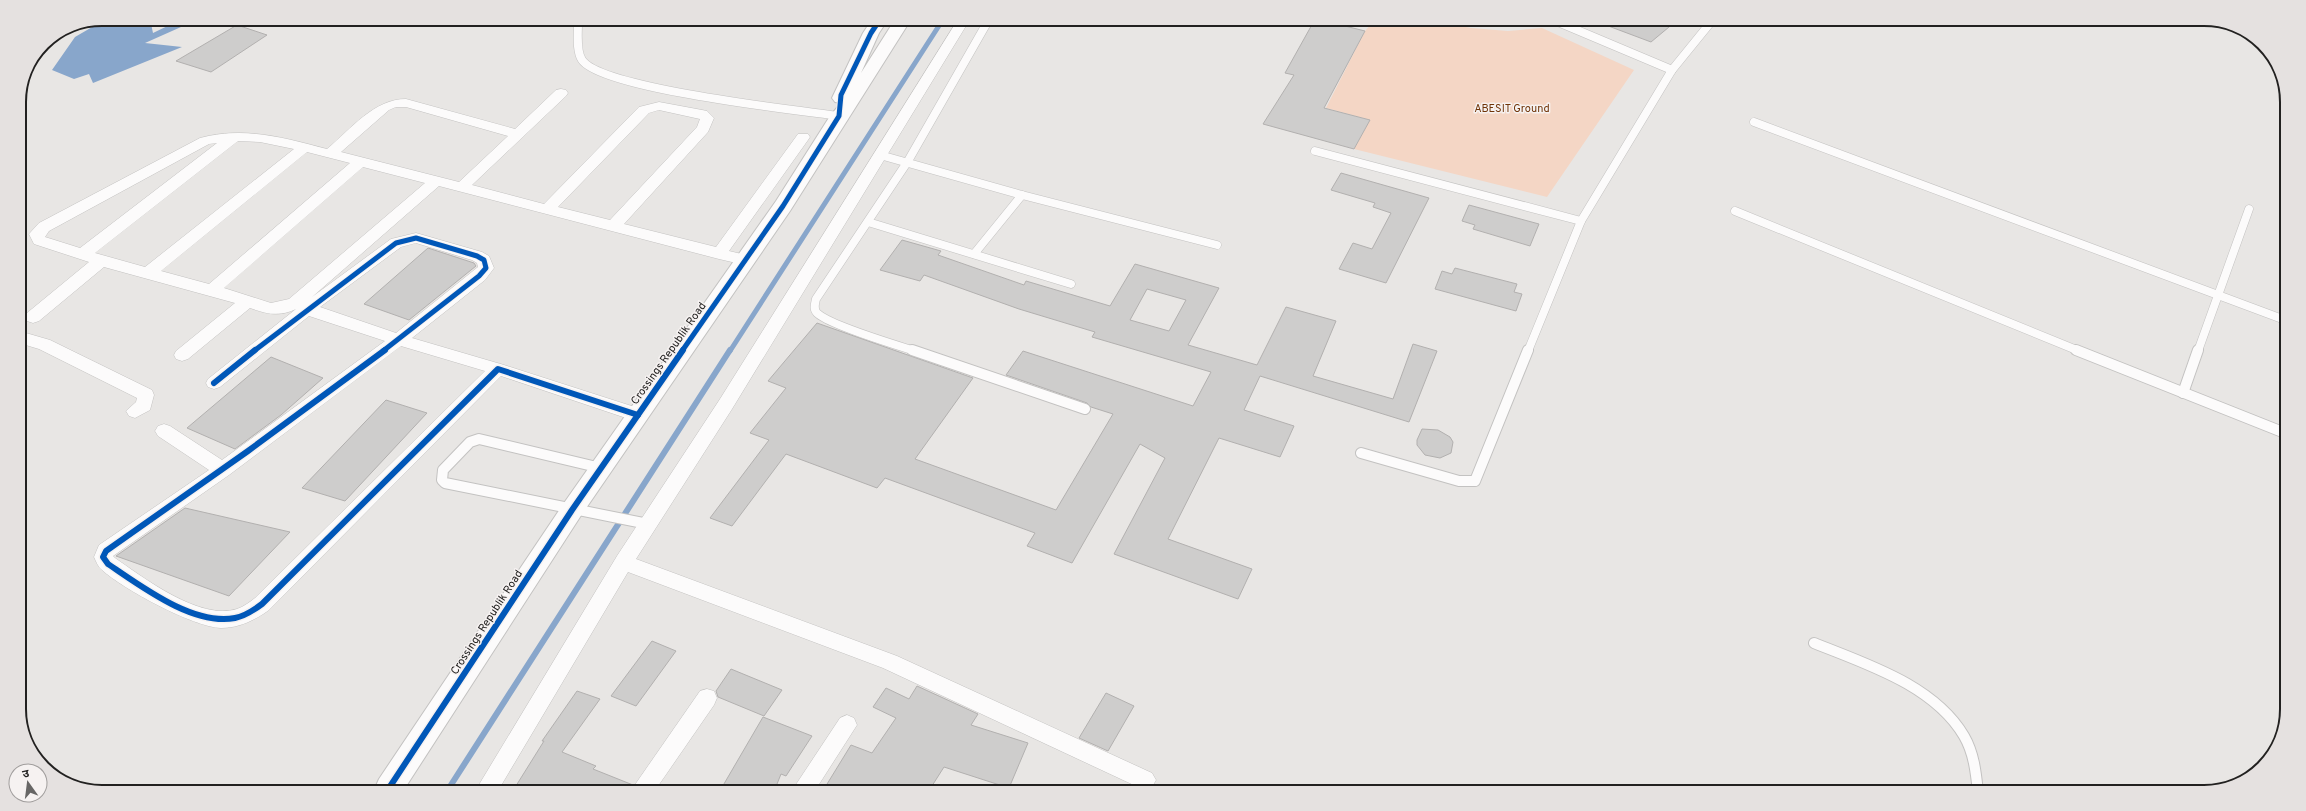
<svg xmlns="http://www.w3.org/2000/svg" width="2306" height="811" viewBox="0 0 2306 811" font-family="Overpass,'Noto Sans Devanagari',sans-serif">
<rect width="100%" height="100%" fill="#e8e6e4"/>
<!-- green -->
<path fill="#f4d6c5" d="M 1373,22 L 1441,22 L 1471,28 L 1508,31 L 1542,28 L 1634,70 L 1547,197 L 1354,149 L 1370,120 L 1326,108 L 1365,31 Z"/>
<!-- water -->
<path fill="#88a6cb" d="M 106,19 L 150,19 L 153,33 L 182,19 L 199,19 L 145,43 L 182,47 L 93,83 L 89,74 L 74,79 L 52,70 L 75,37 Z"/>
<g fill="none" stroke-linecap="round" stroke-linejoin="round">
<!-- stream-far1 -->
<path stroke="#88a6cb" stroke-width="5" d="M 730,351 L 942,21"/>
<!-- stream -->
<path stroke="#88a6cb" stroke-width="6" d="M 449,788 L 730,350"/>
</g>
<!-- building -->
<g fill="#cecdcc" stroke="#b2b0af" fill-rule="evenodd">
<path d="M 1314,21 L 1325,21 L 1365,31 L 1324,108 L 1370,120 L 1354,149 L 1263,124 L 1294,75 L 1285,73 Z"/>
<path d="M 1604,22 L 1675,22 L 1651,42 L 1603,24 Z"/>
<path d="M 237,25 L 267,35 L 211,72 L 176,61 Z"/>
<path d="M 1341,173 L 1429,198 L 1386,283 L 1339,269 L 1353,243 L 1372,249 L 1391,213 L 1373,207 L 1375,203 L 1331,190 Z"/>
<path d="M 1469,205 L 1539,224 L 1530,246 L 1473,229 L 1475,225 L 1462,221 Z"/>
<path d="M 902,240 L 941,251 L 938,255 L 1024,285 L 1026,281 L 1110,306 L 1135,264 L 1219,288 L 1188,345 L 1257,365 L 1286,307 L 1336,321 L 1313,376 L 1393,399 L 1413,344 L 1437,351 L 1409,422 L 1260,376 L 1244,410 L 1294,426 L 1280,457 L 1219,438 L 1168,539 L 1252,569 L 1238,599 L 1114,554 L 1165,458 L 1140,444 L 1072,563 L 1027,546 L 1035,533 L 885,478 L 877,488 L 786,454 L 732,526 L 710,518 L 769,440 L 750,433 L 786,388 L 768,381 L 817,323 L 973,378 L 915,459 L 1056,510 L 1113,414 L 1091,407 L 1087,403 L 1006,375 L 1023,351 L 1193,406 L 1211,372 L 1092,337 L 1095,332 L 1019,309 L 924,275 L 920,281 L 880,270 ZM 1147,289 L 1186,300 L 1169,331 L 1130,320 Z"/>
<path d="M 428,248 L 474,263 L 476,266 L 409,320 L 364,304 Z"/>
<path d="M 1455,268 L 1517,284 L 1514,292 L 1522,294 L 1516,311 L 1435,289 L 1442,271 L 1452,274 Z"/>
<path d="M 271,357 L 323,378 L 281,415 L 235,449 L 187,428 Z"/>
<path d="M 386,400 L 427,413 L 345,501 L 302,488 Z"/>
<path d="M 1422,429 L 1438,430 L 1450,437 L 1453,442 L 1451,453 L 1440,458 L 1425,455 L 1417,445 L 1417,440 Z"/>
<path d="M 185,508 L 290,532 L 229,596 L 116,556 Z"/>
<path d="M 652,641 L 676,651 L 636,706 L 611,696 Z"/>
<path d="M 731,669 L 782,690 L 764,716 L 718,697 L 716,691 Z"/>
<path d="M 917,686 L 978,714 L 971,725 L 1028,743 L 1009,788 L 944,767 L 930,789 L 824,789 L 851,745 L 872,753 L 896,718 L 873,707 L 886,688 L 909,699 Z"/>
<path d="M 577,691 L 600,699 L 562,752 L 596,766 L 593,769 L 633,785 L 631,789 L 514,789 L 544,741 L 542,741 Z"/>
<path d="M 1106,693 L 1134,706 L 1108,751 L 1079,738 Z"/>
<path d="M 763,717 L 812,736 L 786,776 L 781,774 L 775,789 L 721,789 Z"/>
</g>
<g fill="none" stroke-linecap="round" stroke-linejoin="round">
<!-- lane-far1 casing -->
<g stroke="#c3c2c1" stroke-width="9">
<g id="lane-far1">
<path d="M 572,20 L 578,24 C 578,34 576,51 582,60 C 602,89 797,110 839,116"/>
<path d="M 1558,22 L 1672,70"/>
<path d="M 1754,122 L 2285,320"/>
<path d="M 1315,151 L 1581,221"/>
<path d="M 880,155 L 1022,195 L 1217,245"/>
<path d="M 1735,211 L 2079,351"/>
<path d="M 868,222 L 1071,284"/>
<path d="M 974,254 L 1022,195"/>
<path d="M 915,351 C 896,345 829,325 817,313 C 813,309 815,304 816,299 L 908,161 L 988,21"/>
<path d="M 1528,351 L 1581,221 L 1672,70 L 1711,22"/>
<path d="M 2198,351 L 2249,209"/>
</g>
</g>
<!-- lane casing -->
<g stroke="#c3c2c1" stroke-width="12">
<g id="lane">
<path d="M 912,350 L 1085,409"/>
<path d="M 2076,350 L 2285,433"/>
<path d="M 2183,393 L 2198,350"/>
<path d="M 1361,453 L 1459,481 L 1475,481 L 1528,350"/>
<path d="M 601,468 L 479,439 L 470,442 L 443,470 L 442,480 L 445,483 L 648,524"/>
<path d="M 1814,643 C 1866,664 1934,685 1964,736 C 1974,753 1976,773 1978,792"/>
</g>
</g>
<!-- street casing -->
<g stroke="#c3c2c1" stroke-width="1">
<g id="street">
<path d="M 260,19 L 253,24 L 247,20 L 247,19 Z"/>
<path d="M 957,21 L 969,21 L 732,409 L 636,559 L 897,656 L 1152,773 L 1156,780 L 1152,787 L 1146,790 L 1138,787 L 883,668 L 628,572 L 499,789 L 477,788 L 617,556 L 720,399 Z"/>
<path d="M 561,89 L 566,90 L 568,93 L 566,96 L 472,185 L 544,204 L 639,107 L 659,102 L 702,110 L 707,111 L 714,118 L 708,132 L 624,224 L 716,247 L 798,134 L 808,134 L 810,137 L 808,140 L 729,251 L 750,256 L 753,260 L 750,264 L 745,265 L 719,259 L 439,186 L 312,297 L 391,239 L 416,233 L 482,252 L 489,256 L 494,268 L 485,280 L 412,338 L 504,365 L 644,410 L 647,415 L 644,420 L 638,422 L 501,376 L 269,610 C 255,620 239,628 221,628 C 193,627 123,589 102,570 C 98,567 96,561 94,557 L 99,545 L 209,470 L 158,436 L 155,431 L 158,426 L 164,424 L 170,426 L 222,460 L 385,341 L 309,316 L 220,387 L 214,389 L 208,387 L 206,383 L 208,379 L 296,309 C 279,317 267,314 250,308 L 188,359 L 182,361 L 176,359 L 174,355 L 176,351 L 235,303 L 104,267 L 39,321 L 33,323 L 27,321 L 25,317 L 27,313 L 89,262 L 34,244 L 29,234 L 39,223 L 200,138 C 244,126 285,138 327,149 C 351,129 374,99 406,99 L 515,129 L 556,90 ZM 396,107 L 406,107 L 508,136 L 459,182 L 341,152 L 389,110 ZM 659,110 L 700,119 L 697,127 L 610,220 L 558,207 L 649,113 ZM 238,141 L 260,142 L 294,149 L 145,267 L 95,253 ZM 217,143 L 80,248 L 45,237 L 49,231 L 209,144 ZM 307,152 L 350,163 L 209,284 L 161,271 ZM 363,167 L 425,183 L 289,299 L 271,303 L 224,288 ZM 416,243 L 472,260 L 477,263 L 478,267 L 396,333 L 320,307 L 401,247 ZM 401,346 L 485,371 L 255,598 C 250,602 243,607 237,609 C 200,621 144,578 115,558 L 113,556 L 229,475 Z"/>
<path d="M 19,331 L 50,340 L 152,390 L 154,395 L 150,410 L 135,418 L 129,416 L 126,411 L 136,402 L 137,398 L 39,349 L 19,343 Z"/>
<path d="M 707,689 L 714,691 L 717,698 L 714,705 L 656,789 L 632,789 L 700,691 Z"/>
<path d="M 847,715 L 854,718 L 857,725 L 816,789 L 793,789 L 840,718 Z"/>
</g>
</g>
<!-- secondary casing -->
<g stroke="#c3c2c1" stroke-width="2">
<path id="secondary" d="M 871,21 L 887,21 L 879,33 L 861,73 L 894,21 L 910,21 L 790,211 L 580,517 L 405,788 L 375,788 L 379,779 L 564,503 L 776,201 L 830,116 L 841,103 L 835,102 L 832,98 L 863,33 Z"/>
</g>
<!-- lane-far1 -->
<use href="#lane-far1" stroke="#fcfbfb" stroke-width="8"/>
<!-- lane -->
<use href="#lane" stroke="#fcfbfb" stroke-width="10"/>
<!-- street -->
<use href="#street" fill="#fcfbfb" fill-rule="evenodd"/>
<!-- secondary -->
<use href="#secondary" fill="#fcfbfb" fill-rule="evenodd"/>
<!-- cycleway-far1 casing -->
<g stroke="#f6f2f1" stroke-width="7">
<g id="cycleway-far1">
<path d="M 254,351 L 396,243 L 416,238 L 477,256 L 484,260 L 486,268 L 479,276 L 383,351"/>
<path d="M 682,351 L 783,206 L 839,116 L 841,95 L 871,33 L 879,21"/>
</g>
</g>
<!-- cycleway casing -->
<g stroke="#f6f2f1" stroke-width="9">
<g id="cycleway">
<path d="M 385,350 L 248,451 L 106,551 L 103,557 L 108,564 C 141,586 193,626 235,618 C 245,616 254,610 262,604 L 498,369 L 638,415"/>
<path d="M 214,383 L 255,350"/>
<path d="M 389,788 L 572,510 L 683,350"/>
</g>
</g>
<!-- cycleway-far1 -->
<use href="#cycleway-far1" stroke="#0057b8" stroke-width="5"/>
<!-- cycleway -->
<use href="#cycleway" stroke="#0057b8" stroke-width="6"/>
</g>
<g text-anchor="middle" stroke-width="3" stroke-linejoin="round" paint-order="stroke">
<!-- park labels -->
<g font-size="11" fill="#703408" stroke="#f6f2f1">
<text x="1512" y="112">ABESIT Ground</text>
</g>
<!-- street labels -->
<g font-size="11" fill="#222120" stroke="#f6f2f1">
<text transform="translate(668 353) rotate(-55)" y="4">Crossings Republik Road</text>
<text transform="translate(486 622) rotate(-57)" y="4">Crossings Republik Road</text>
</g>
</g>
<!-- crop -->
<path d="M0 0H2306V811H0ZM102 26H2204A76 76 0 0 1 2280 102V709A76 76 0 0 1 2204 785H102A76 76 0 0 1 26 709V102A76 76 0 0 1 102 26Z" fill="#e5e1e0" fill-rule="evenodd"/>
<path fill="none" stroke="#222120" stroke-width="2" d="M102 26H2204A76 76 0 0 1 2280 102V709A76 76 0 0 1 2204 785H102A76 76 0 0 1 26 709V102A76 76 0 0 1 102 26Z"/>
<!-- north arrow -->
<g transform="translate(28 783) rotate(346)"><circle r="19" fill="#f6f2f1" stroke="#a19e9d"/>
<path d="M0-3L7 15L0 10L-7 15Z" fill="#676665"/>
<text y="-6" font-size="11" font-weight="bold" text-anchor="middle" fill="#222120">उ</text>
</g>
</svg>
